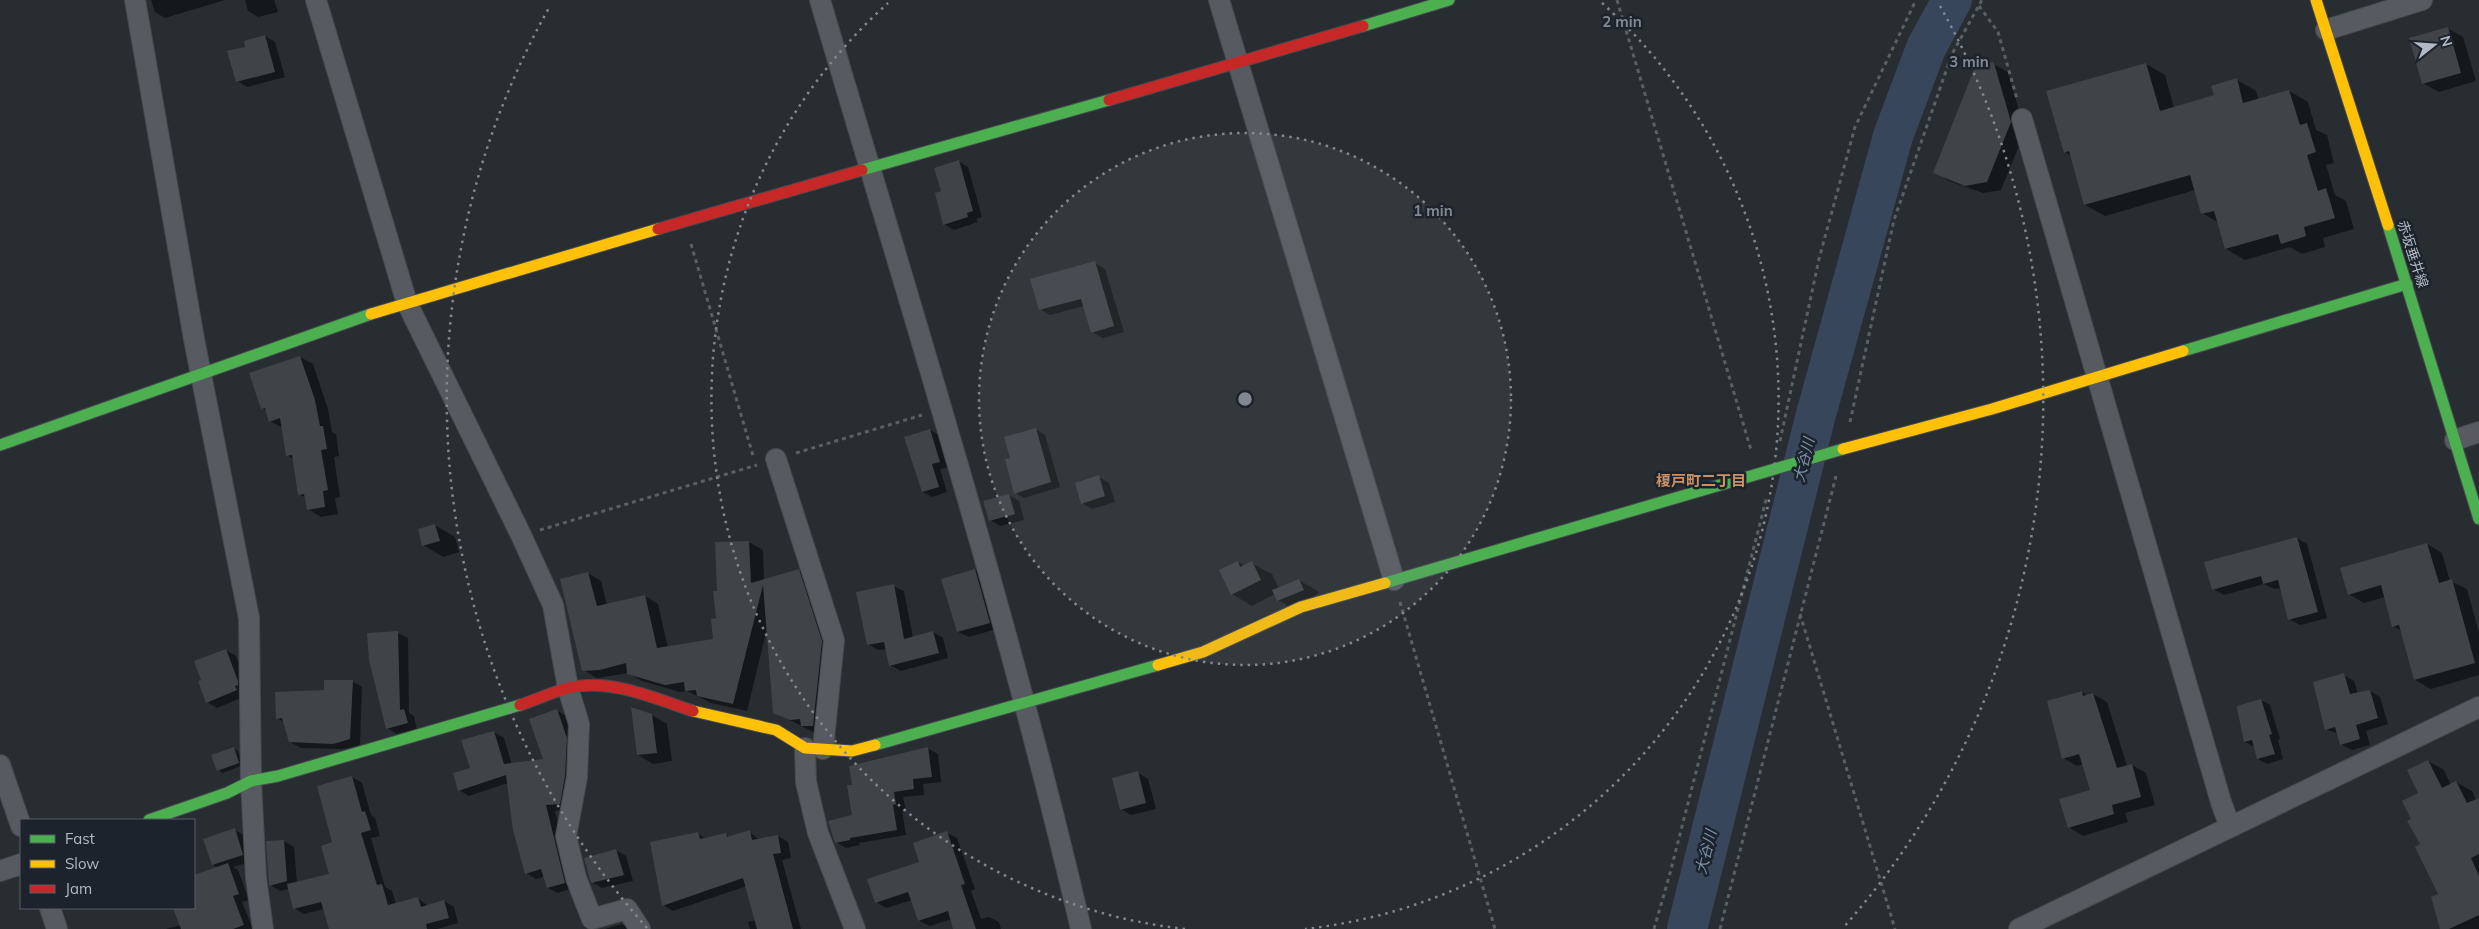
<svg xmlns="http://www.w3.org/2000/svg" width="2479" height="929" viewBox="0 0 2479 929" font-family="Mulish,'Noto Sans JP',sans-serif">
<rect width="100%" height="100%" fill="#282d32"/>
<!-- shadow -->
<g fill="#0007">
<path d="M 151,0 L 225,0 L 165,18 L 155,12 Z"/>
<path d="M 245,0 L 274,0 L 278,12 L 258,17 L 248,11 Z"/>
<path d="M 2447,28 L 2463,37 L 2476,81 L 2439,92 L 2423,83 Z"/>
<path d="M 265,36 L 275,42 L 285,77 L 247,87 L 237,81 L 246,47 Z"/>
<path d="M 1993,64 L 2008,72 L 2025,131 L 2001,190 L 1983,193 L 1949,181 L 1935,172 Z"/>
<path d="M 2146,64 L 2165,75 L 2174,108 L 2216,96 L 2237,80 L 2256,91 L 2259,100 L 2289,91 L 2308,102 L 2316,130 L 2327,135 L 2334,163 L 2326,165 L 2335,195 L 2346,201 L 2354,229 L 2323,238 L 2325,247 L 2302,254 L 2290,247 L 2245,260 L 2226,249 L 2219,223 L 2202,213 L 2195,190 L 2105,216 L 2085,205 L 2071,156 L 2065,152 Z"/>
<path d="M 958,161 L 968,167 L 982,217 L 976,219 L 978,222 L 954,230 L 944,224 L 943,192 Z"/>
<path d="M 1095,263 L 1105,269 L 1124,332 L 1103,338 L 1092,332 L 1084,306 L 1050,315 L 1040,309 Z"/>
<path d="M 300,357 L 313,364 L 328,409 L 332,432 L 336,434 L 339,456 L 334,457 L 340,497 L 335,498 L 338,514 L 321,517 L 308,509 L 306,498 L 299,494 L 293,459 L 287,455 L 283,428 L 270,421 L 267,411 L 262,408 Z"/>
<path d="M 1036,429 L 1045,435 L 1060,487 L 1024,498 L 1015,493 L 1011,459 Z"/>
<path d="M 930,430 L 939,435 L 949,467 L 940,469 L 947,492 L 932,497 L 923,492 Z"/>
<path d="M 1099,477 L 1109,483 L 1115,502 L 1092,509 L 1082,503 Z"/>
<path d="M 1009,495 L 1019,501 L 1024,520 L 1000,526 L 990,520 Z"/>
<path d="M 435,525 L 455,537 L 459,552 L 443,557 L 423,545 Z"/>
<path d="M 2297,538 L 2307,544 L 2327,618 L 2300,625 L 2289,619 L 2281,588 L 2274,589 L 2264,584 L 2224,595 L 2213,589 Z"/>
<path d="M 749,542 L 763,550 L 764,580 L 798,570 L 812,578 L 835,649 L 815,733 L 774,712 L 767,629 L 747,711 L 711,703 L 687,691 L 680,692 L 642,681 L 628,673 L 597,678 L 583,670 L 588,573 L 601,581 L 607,605 L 645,596 L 658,604 L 668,648 L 714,640 L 718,592 L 716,543 Z"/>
<path d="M 2427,544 L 2442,553 L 2450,581 L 2467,589 L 2479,633 L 2479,675 L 2431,689 L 2415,680 L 2402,631 L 2393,626 L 2385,597 L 2364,603 L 2349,594 Z"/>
<path d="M 1238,562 L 1244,566 L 1251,563 L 1272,574 L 1279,589 L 1299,580 L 1319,592 L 1298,612 L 1278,600 L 1275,594 L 1252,606 L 1232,594 Z"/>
<path d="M 975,570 L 985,576 L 1000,628 L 969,637 L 958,632 Z"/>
<path d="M 893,586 L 904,591 L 913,638 L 933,632 L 943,638 L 948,658 L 901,671 L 890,665 L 887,649 L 878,650 L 868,644 Z"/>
<path d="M 398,633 L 408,638 L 409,713 L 414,716 L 417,729 L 397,734 L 387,728 Z"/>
<path d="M 225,650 L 236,656 L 248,688 L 246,696 L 217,708 L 207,702 L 203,680 Z"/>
<path d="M 2343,675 L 2354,681 L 2358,694 L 2370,691 L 2380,697 L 2388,724 L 2366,731 L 2370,745 L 2352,750 L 2341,744 L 2338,734 L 2326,729 Z"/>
<path d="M 352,681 L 362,687 L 360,745 L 344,749 L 301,748 L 290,742 L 284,722 L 277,718 L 325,691 Z"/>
<path d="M 2082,692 L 2088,696 L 2093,694 L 2107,702 L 2127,766 L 2132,765 L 2146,773 L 2155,805 L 2125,813 L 2128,822 L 2083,836 L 2069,827 L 2091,791 L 2084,764 L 2077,766 L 2063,758 Z"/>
<path d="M 2261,700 L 2270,705 L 2280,739 L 2278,740 L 2283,759 L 2267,764 L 2258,759 L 2255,747 L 2245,742 L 2238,709 Z"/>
<path d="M 556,710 L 566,716 L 576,745 L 570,809 L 555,811 L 574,888 L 558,893 L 548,888 L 545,876 L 536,879 L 526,873 L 508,783 L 469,796 L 459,790 L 494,732 L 504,738 L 512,765 L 544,760 Z"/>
<path d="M 652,715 L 667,724 L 672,761 L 653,764 L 638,755 Z"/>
<path d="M 234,748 L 238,751 L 243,765 L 223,773 L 218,770 Z"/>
<path d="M 927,748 L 938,754 L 941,782 L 923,784 L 924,795 L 903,797 L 906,810 L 902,810 L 906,835 L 859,843 L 860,845 L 846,848 L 836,842 L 854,816 L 853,786 Z"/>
<path d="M 2428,761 L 2444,770 L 2451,785 L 2456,782 L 2472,791 L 2476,800 L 2479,799 L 2479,929 L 2442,929 L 2439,894 L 2413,820 Z"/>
<path d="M 1138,773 L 1148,779 L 1156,809 L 1131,815 L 1121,809 Z"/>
<path d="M 352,777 L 362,783 L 371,815 L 375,818 L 380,836 L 371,838 L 385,887 L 392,891 L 396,904 L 418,898 L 428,906 L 444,901 L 454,907 L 458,923 L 437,929 L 331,929 L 324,909 L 304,914 L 294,908 L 289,889 L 280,891 L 270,885 L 267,843 L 284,841 L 294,847 L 297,883 L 331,875 L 334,843 Z"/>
<path d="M 235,830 L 245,836 L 253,861 L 233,867 L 238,870 L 249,900 L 242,902 L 253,929 L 166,929 L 181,925 L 175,908 L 194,908 L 194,877 L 218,868 L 213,865 Z"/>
<path d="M 749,832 L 760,840 L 778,836 L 788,842 L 791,858 L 782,860 L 801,929 L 750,929 L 748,922 L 756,920 L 747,886 L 673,911 L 663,905 L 698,834 L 707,839 L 726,835 L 730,837 Z"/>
<path d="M 947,833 L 957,838 L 975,889 L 971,891 L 981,919 L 989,917 L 999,922 L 1001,929 L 954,929 L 952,919 L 930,926 L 919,921 L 912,900 L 886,908 L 876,902 L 921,862 Z"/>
<path d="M 616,850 L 626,856 L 633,881 L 602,888 L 592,882 Z"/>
<path d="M 622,924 L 630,929 L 605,929 Z"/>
</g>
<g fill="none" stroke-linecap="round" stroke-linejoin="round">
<!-- river -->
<path stroke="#38465b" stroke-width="40" d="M 1687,929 L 1815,418 L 1893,136 L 1926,48 L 1952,0"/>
</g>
<!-- building -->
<g fill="#404449">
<path d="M 2448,27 L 2461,73 L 2422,84 L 2409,38 Z"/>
<path d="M 265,35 L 275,72 L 236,82 L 227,51 L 245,47 L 244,41 Z"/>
<path d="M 1979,57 L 1994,63 L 2011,122 L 1987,182 L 1965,186 L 1933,173 Z"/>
<path d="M 2146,63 L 2160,111 L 2214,95 L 2211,86 L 2237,78 L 2243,103 L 2289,90 L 2300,125 L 2307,123 L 2316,152 L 2307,155 L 2318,191 L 2326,188 L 2335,218 L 2304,227 L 2306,236 L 2281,244 L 2278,234 L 2225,249 L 2214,211 L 2201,214 L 2190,175 L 2084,205 L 2069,151 L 2064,153 L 2046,91 Z"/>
<path d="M 959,160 L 973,211 L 967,213 L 968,217 L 943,225 L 935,193 L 941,191 L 934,168 Z"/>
<path d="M 1095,261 L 1114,326 L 1091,333 L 1081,299 L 1039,310 L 1030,279 Z"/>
<path d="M 300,356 L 315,400 L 320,426 L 323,426 L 327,449 L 321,450 L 328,490 L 323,491 L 325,507 L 307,510 L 304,494 L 298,495 L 292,455 L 286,456 L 280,418 L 269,422 L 265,408 L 261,409 L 249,373 Z"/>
<path d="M 1036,428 L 1051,482 L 1014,494 L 1005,459 L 1010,458 L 1004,437 Z"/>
<path d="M 930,429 L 940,462 L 932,464 L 939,487 L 922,492 L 904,437 Z"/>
<path d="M 1099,475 L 1105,496 L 1081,504 L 1075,483 Z"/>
<path d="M 1009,494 L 1015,514 L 989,521 L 983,501 Z"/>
<path d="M 435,524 L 440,541 L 422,546 L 418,529 Z"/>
<path d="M 2297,537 L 2318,612 L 2288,620 L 2278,580 L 2263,584 L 2261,576 L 2212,590 L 2204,562 Z"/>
<path d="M 749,541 L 751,583 L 799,569 L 822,641 L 813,726 L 801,726 L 800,719 L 790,720 L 773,713 L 763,585 L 733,704 L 697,696 L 696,690 L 685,691 L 684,682 L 665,685 L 627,674 L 626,663 L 600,670 L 582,671 L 560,579 L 588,572 L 597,606 L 645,595 L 657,648 L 713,639 L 711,619 L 716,618 L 713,591 L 717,591 L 715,542 Z"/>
<path d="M 2427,543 L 2439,583 L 2452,579 L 2475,663 L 2414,680 L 2399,625 L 2392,627 L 2381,585 L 2348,595 L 2340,568 Z"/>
<path d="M 1238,561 L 1240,567 L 1252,561 L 1261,580 L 1231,595 L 1219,570 Z"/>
<path d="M 975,569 L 990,623 L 957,632 L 941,579 Z"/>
<path d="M 1299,579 L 1304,590 L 1277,601 L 1272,590 Z"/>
<path d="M 894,584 L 904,639 L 933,631 L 939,653 L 889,666 L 884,642 L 867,645 L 856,592 Z"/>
<path d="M 398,631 L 400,710 L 404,709 L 408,723 L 386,729 L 369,660 L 367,633 Z"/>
<path d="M 226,649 L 238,681 L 238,685 L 235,686 L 237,690 L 206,703 L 198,681 L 201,680 L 194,661 Z"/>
<path d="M 2344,673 L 2350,694 L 2370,690 L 2378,718 L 2356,725 L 2360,739 L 2340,745 L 2335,727 L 2325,730 L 2313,682 Z"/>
<path d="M 324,680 L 353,680 L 350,739 L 333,744 L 289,742 L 282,718 L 276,719 L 275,692 L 324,690 Z"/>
<path d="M 2082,691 L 2083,696 L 2093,693 L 2117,768 L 2132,764 L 2141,797 L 2112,805 L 2114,814 L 2068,828 L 2059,799 L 2090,790 L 2079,754 L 2062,759 L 2047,701 Z"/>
<path d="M 2261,699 L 2272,734 L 2269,735 L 2275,754 L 2257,759 L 2252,740 L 2244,742 L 2237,708 L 2237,706 Z"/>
<path d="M 631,707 L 652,714 L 657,753 L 637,755 Z"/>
<path d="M 557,709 L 567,738 L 565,776 L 560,804 L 546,805 L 565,883 L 547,888 L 541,869 L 525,874 L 513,830 L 506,775 L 458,791 L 453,773 L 470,768 L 461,740 L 494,731 L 504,764 L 543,759 L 529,719 Z"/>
<path d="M 234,747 L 239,763 L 217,771 L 211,755 Z"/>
<path d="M 928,747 L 932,777 L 913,779 L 914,789 L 894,792 L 896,804 L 893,805 L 897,830 L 850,838 L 850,840 L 835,843 L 828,821 L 852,815 L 847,785 L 852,785 L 849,766 Z"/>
<path d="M 2428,760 L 2442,788 L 2456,781 L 2467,803 L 2479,798 L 2479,854 L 2471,858 L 2479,876 L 2479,915 L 2449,929 L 2440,929 L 2431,897 L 2438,894 L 2415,847 L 2420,844 L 2407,821 L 2411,819 L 2402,801 L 2418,793 L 2407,770 Z"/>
<path d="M 1138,771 L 1146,803 L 1120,810 L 1112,778 Z"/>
<path d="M 352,776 L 362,812 L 365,811 L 371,830 L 361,833 L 377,885 L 382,884 L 388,905 L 418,897 L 421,907 L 444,900 L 449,918 L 426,924 L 427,929 L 329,929 L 321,902 L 293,909 L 287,884 L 329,874 L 321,846 L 332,842 L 317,786 Z"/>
<path d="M 235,828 L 243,855 L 212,865 L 203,839 Z"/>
<path d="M 750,830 L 752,840 L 778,835 L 781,853 L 773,854 L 793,929 L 757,929 L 743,878 L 662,906 L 650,842 L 698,832 L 700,839 L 726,833 L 727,837 Z"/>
<path d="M 947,831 L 965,884 L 961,885 L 976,929 L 953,929 L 948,911 L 918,921 L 908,892 L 875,903 L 867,879 L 919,862 L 913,843 Z"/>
<path d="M 284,840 L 287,881 L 269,886 L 266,841 Z"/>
<path d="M 616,849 L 624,875 L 591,883 L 584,858 Z"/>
<path d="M 228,863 L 239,894 L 233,896 L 244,925 L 233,929 L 181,929 L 173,908 L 194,908 L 194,875 Z"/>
</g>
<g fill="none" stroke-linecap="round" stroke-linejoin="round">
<!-- street casing -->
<g stroke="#46494d" stroke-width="22">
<g id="street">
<path d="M 135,0 L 194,339 L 249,618 L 251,781 L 256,878 L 263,929"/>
<path d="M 316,0 L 407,303 L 521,535 L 553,605 L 568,688 L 579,724 L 577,777 L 566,836 L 576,878 L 592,919 L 627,909 L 640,929"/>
<path d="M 820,0 C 911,309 1008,615 1081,929"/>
<path d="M 1219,0 L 1394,580"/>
<path d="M 2326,30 L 2422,0"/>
<path d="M 2022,119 L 2221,802 L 2230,827"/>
<path d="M 2455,440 L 2479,432"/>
<path d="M 776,459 L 834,640 L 823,749"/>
<path d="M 805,748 L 806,782 L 818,833 L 855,929"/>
<path d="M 0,765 L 21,826"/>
<path d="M 0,871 L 21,864"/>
<path d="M 50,908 L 57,929"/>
<path d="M 2019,929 L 2479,707"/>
</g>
</g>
<!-- fast casing -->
<g stroke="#46494d" stroke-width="13">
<g id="fast">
<path d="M 1363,26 L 1449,0"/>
<path d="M 862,170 L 1109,100"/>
<path d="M 2388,225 L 2479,519"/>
<path d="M 2183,351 L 2407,284"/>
<path d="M 0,445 L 371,314"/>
<path d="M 1385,583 L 1843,449"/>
<path d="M 875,745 L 1158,665"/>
<path d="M 149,820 L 227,793 L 251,781 L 278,776 L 520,705"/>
</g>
</g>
<!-- slow casing -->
<g stroke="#46494d" stroke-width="13">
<g id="slow">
<path d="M 2316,0 L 2388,225"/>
<path d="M 371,314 L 658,229"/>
<path d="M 1843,449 L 1992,409 L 2183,351"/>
<path d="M 1158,665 L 1203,652 L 1301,607 L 1385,583"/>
<path d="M 693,711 L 776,730 L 805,748 L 852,751 L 875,745"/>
</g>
</g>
<!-- jam casing -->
<g stroke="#46494d" stroke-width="13">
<g id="jam">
<path d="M 1109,100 L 1363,26"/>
<path d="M 658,229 L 862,170"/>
<path d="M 520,705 C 536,700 552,692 568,688 C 611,678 653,698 693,711"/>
</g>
</g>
<!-- path -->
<g stroke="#5b6065" stroke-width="3" stroke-dasharray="4 4" stroke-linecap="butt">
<path d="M 1617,0 L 1751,450"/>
<path d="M 1979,6 L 1998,32 L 2017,99"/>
<path d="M 691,244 L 754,459"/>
<path d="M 1850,422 L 1894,220 L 1952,54 L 1982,0"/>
<path d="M 1780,441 L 1819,259 L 1855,127 L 1916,0"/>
<path d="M 796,453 L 922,415"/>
<path d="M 540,530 L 757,465"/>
<path d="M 1400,602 L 1495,929"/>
<path d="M 1800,614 L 1895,929"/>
<path d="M 1654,929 L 1669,877 L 1767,496"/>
<path d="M 1720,929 L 1836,476"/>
</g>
<!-- street -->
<use href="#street" stroke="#575b61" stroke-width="20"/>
<!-- fast -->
<use href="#fast" stroke="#4caf50" stroke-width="11"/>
<!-- slow -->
<use href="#slow" stroke="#ffc107" stroke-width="11"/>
<!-- jam -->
<use href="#jam" stroke="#c62828" stroke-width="11"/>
</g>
<!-- distance rings -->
<circle cx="1245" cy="399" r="266" fill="#818891" fill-opacity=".12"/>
<g fill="none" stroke="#818891" stroke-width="2.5" stroke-dasharray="2.5 5">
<circle cx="1245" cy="399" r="266"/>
<path d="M1185 929A533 533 0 0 1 888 3M1602 3A533 533 0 0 1 1305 929"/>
<path d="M647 928A799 799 0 0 1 550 6M1940 6A799 799 0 0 1 1843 928"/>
</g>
<g text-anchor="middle" stroke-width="5" stroke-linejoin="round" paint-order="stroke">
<!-- street labels -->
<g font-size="14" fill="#b1b9c4" stroke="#1c232c">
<text transform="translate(2413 254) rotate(72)" y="5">赤坂垂井線</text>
</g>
<!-- water labels -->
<g font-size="15" font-style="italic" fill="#7c8faa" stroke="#1c232c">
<text transform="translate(1804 460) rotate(-76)" y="5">大谷川</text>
<text transform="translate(1706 852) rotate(-76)" y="5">大谷川</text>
</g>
<!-- neighbourhood labels -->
<g font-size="15" font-weight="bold" fill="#ca9066" stroke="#1c232c">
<text x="1701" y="486">榎戸町二丁目</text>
</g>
</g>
<circle cx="1245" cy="399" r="8" fill="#818891" stroke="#1c232c" stroke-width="2.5"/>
<g font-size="15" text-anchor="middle" font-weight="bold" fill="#818891" stroke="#1c232c" stroke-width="5" stroke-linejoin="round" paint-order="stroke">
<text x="1622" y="27">2 min</text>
<text x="1969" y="67">3 min</text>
<text x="1433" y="216">1 min</text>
</g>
<!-- legend -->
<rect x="20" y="819" width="175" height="90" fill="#1c232c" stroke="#585f69"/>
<rect x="30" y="835" width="25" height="8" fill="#4caf50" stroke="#585f69"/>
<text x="65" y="844" font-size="15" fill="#b1b9c4">Fast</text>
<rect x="30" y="860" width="25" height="8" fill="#ffc107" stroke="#585f69"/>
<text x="65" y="869" font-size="15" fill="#b1b9c4">Slow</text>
<rect x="30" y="885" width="25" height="8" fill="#c62828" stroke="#585f69"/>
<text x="65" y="894" font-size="15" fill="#b1b9c4">Jam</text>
<!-- north arrow -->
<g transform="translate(2434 45) rotate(73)" stroke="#1c232c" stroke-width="4" paint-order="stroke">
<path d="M0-4L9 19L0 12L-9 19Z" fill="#b1b9c4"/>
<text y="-8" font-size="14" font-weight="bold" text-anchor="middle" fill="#b1b9c4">N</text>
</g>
</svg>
